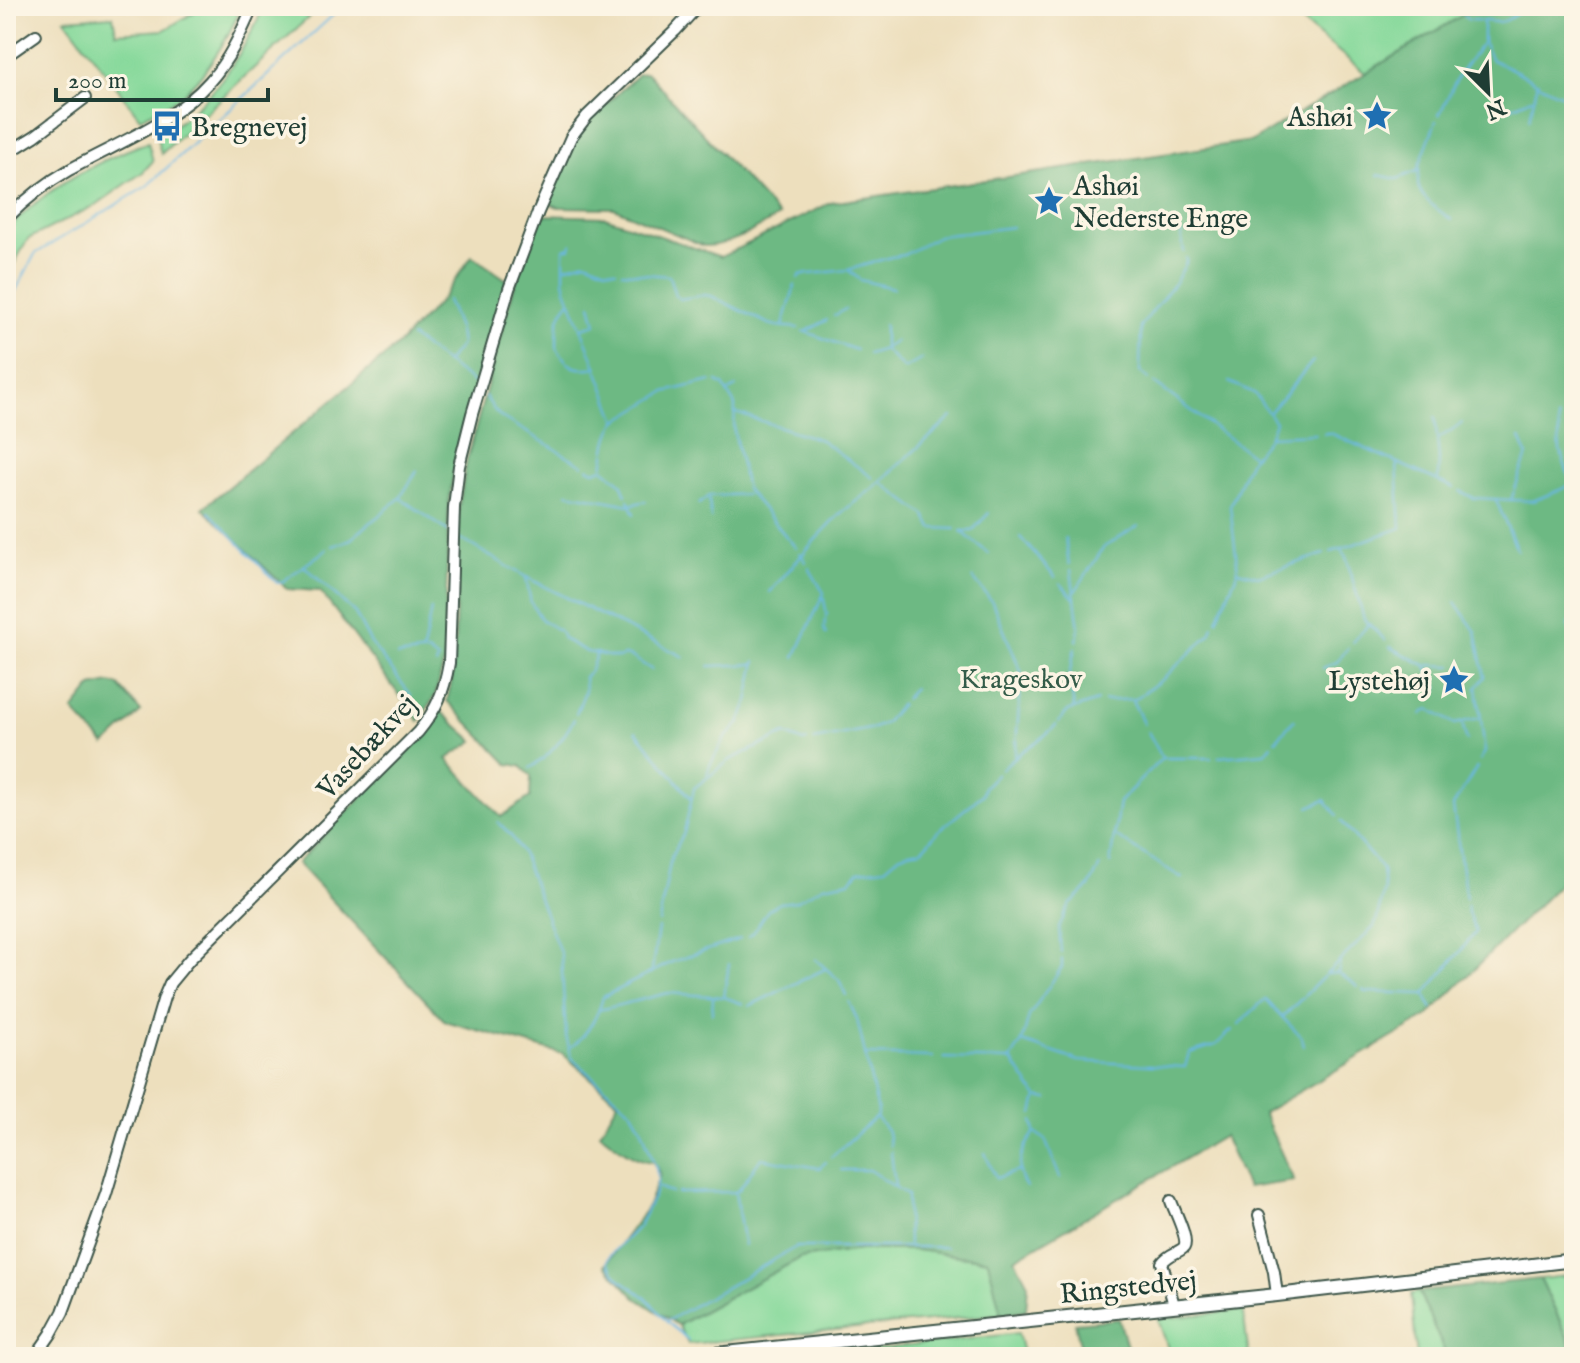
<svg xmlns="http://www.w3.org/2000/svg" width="1580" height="1363" viewBox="0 0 1580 1363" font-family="'IM FELL English',serif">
<rect width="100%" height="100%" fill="#fcf5e5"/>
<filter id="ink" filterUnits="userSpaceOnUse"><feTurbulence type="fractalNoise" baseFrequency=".0125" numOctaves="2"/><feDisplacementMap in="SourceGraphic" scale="16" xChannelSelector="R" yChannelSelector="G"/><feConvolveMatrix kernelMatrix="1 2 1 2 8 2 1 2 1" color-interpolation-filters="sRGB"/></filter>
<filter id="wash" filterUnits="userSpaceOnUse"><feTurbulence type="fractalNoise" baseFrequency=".006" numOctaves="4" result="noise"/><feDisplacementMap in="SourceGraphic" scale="32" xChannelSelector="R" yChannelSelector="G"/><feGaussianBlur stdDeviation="1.8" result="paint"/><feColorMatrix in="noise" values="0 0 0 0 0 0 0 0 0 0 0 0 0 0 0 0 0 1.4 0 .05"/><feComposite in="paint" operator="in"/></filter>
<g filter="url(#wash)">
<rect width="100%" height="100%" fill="#eddfbd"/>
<!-- green -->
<g fill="#87d99b" stroke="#538b68" stroke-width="2">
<path d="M 205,6 L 242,6 C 227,40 208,74 179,97 C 167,106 153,112 140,118 L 65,19 L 113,16 L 116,33 L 164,30 Z"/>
<path d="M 264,6 L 321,6 L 161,154 L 157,137 C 209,106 240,60 264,6 Z"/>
<path d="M 1283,6 L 1478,6 L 1365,73 Z"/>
<path d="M 148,142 L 153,161 L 143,172 L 96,205 L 28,239 L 6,278 L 6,232 C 41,190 97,161 148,142 Z"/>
<path d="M 860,1250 L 917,1250 L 989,1260 L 1001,1314 L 688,1344 L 678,1325 L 800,1258 Z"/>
<path d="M 1574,1275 L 1574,1351 L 1540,1279 Z"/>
<path d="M 1419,1292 L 1447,1357 L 1417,1357 L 1411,1294 Z"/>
<path d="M 1243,1310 L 1249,1357 L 1171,1357 L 1158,1319 Z"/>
<path d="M 1018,1333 L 1024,1357 L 815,1357 Z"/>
</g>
<!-- forest -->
<g fill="#6db983" stroke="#467b5c" stroke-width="2">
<path d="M 1478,6 L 1574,6 L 1574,869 L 1427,1017 L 1263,1113 L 1294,1181 L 1247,1188 L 1224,1136 L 1015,1259 L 1028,1284 L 1026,1310 L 1001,1314 L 988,1260 L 917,1250 L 860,1250 L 800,1258 L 678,1325 L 636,1298 L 605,1265 L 647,1208 L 660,1174 L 653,1162 C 632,1160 616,1145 600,1133 L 618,1102 L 563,1054 L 445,1021 L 297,863 L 423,734 L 440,711 L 474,741 L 447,759 L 501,817 L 530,797 L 531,776 L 521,766 L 508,764 L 447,701 L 452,680 L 455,638 L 459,505 L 467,460 L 514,287 L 541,215 L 605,217 L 721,257 L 830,203 L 1252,141 Z"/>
<path d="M 647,73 L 779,216 C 756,229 731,246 704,246 L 614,208 L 558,207 L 549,203 L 570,148 L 592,118 L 638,74 Z"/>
<path d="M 472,256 L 507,280 L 459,437 L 449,503 L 444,662 L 435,696 L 419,721 L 320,591 L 287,589 L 203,508 L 397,346 L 440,301 Z"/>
<path d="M 110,683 L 118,685 L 141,712 L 105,745 L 73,711 L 92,687 Z"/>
<path d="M 1540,1279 L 1574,1351 L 1574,1357 L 1447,1357 L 1419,1292 Z"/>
<path d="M 1119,1319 L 1130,1357 L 1083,1357 L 1075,1323 Z"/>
</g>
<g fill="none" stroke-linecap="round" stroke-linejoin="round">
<!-- stream -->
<g stroke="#6ab7e4" stroke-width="2">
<path d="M 1464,17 L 1469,20 C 1500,20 1499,30 1526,6"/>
<path d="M 1483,22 L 1483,42 L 1492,60 C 1521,70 1544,91 1574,99"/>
<path d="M 1507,109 L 1532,98"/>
<path d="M 1439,115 L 1459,74 L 1483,42"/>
<path d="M 1529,119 L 1538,82"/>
<path d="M 1419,169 C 1419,174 1418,178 1418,182 C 1417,197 1441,212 1452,220"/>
<path d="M 1378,175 L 1397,179 L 1417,171 L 1436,121"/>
<path d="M 1181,233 L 1184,252"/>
<path d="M 571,244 L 570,248 L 564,248 L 564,280 L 566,289 L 617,421"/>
<path d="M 564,267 L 586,261 L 606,269 L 616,270"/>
<path d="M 848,270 L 860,280 L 893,288"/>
<path d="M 622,272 L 669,276 L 675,295 L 680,299 L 704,295 L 711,296 L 769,324 L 777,326 L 798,328"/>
<path d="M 798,278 L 800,275 L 848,270 L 891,257 L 904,255 L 938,236 L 1012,227"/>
<path d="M 13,296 L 35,254 L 147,186 L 343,6"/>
<path d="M 570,301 C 556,315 557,330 557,349 C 569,367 574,371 597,367"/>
<path d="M 6,307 L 9,301"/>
<path d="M 834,316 L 845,309"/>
<path d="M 884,325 L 884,349 L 904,369 L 922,359"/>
<path d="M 783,326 L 795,285"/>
<path d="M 582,328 L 596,324 L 591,304"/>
<path d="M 803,331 L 856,350"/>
<path d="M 807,331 L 827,320"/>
<path d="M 411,337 L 474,383"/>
<path d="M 868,354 L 884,349 L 896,341"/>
<path d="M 446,363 L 461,345 L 459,330 L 447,300"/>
<path d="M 1149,379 L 1140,372 L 1141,326 L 1176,281 L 1186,263 L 1186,258"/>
<path d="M 717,382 L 723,385 L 735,405 L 734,431 L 746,489 L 796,548"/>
<path d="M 1154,383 L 1253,456"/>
<path d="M 727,392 L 736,387"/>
<path d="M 485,396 L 495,411 L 501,417 L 583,465"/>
<path d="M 1270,412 L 1313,361"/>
<path d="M 736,413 L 821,440 L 873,478"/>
<path d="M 1435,417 L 1439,458 L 1438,479"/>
<path d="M 1558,418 L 1560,450 L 1571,483"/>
<path d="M 1324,433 L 1330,433 L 1454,488"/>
<path d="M 1269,436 L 1316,434"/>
<path d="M 1438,439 L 1462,423"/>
<path d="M 588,468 L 594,471 L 603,468 C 606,451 606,436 617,421 L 665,392 L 711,381"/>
<path d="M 604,469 L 621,483 L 626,495"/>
<path d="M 882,483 L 925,515 L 932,528 L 955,529"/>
<path d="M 1460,491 L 1474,498 L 1533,501 L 1574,484"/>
<path d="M 568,493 L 630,505 L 646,501"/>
<path d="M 400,498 L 448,531"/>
<path d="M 709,499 L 711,518"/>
<path d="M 628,500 L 634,514"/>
<path d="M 1496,500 L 1517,550"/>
<path d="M 1511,500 L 1527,455 L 1520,438"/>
<path d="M 699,504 L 709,496 L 747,494"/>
<path d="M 209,512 L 277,583 L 282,582 L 327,549"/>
<path d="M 961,531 L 989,554"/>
<path d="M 962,531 L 972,531 L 989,513"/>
<path d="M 1020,537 L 1055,577"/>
<path d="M 459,538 L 526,577 L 684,657"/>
<path d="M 1065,538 L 1069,564"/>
<path d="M 333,546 L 351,539 L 400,498 L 417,471"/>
<path d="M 1342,550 L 1346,557 L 1364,619 L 1385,640"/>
<path d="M 1331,552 L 1401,528 L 1397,464"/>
<path d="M 800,553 L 806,562"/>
<path d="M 304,566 L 355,613 L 370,642 L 411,695"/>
<path d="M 1071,570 L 1079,628 L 1077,641"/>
<path d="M 1238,571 L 1258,576 L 1324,554"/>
<path d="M 526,577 L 531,603 L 542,620 L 560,631 L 563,639 L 587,652 L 619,658 L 624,655 L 632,657 L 652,670"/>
<path d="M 973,578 L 992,602 L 1021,671 L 1020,688"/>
<path d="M 1060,583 L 1075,599"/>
<path d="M 770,592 L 815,540 L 841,513 L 872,489 L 952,417"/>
<path d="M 1074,593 L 1104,547 L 1138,526"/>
<path d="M 823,596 L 827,614 L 824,628 L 826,634"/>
<path d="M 1455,602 L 1476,632 L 1485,677 L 1477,687 L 1485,752 L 1480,760"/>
<path d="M 1574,615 L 1569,626 L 1574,649"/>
<path d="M 1217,620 L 1238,571 L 1230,506 L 1249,462 L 1269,437 L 1275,422 L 1254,393 L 1229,382"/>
<path d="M 1353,642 L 1368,625"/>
<path d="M 1390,647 L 1427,666 L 1438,688"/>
<path d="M 423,651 L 431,609"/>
<path d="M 397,656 L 428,652 L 438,660 L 436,665"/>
<path d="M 795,657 L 824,593 L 809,568"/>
<path d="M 1429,665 L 1452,666"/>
<path d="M 709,666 L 755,664"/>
<path d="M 1323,668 L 1337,662 L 1348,648"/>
<path d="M 1574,672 L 1574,673"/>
<path d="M 905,699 L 914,688"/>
<path d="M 1132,700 L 1144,724"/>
<path d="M 1104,701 L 1135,699 L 1164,678 L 1210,634 L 1213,626"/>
<path d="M 1074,708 L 1069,675 L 1075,648"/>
<path d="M 576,714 L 585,691 L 584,677 L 590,671 L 597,653"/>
<path d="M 1422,714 L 1429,709 L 1455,724 L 1479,718"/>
<path d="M 1059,722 L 1068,711 L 1097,701"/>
<path d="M 1462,723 L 1467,741"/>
<path d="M 636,731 L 691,798"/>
<path d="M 1148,732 L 1162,757"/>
<path d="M 814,740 L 874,728 L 885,723 L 901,704"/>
<path d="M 1276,740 L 1294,720"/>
<path d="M 1015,757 L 1020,694"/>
<path d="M 1218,757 L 1265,753 L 1272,745"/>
<path d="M 530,768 C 548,758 564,738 574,719"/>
<path d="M 1002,769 C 1017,751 1040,743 1056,725"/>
<path d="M 707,775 L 710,765 L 725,738 L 740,723 L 748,701 L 756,661"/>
<path d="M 1309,807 L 1325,800 L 1337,815"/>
<path d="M 498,822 L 510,834 L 521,851 L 561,955 L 566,1035 L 570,1052 L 573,1059 L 589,1074 L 631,1110 L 641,1127 L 656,1168 L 658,1179 L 655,1193 L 639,1226 L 610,1255 L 607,1261 C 619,1285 632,1284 648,1300 C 656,1307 661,1316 669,1324 C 676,1330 682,1333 688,1341"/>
<path d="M 1115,836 L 1182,878"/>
<path d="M 1110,864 L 1119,802 L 1162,758 L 1211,758"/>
<path d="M 1466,899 L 1453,806 L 1477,767"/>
<path d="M 659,922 L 671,857 L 684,833 L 694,788 L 730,760 L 785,734 L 803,742 L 807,741"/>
<path d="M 748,937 L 755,930 L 768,910 L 780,903 L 796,901 L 823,886 L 850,881 L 859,871 L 885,868 L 899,856 L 909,852 L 922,850 L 937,832 L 982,795 L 984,787 L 997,774"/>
<path d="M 1061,952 L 1059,927 L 1070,905 L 1089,887 L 1100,866"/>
<path d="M 815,959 L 839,980 L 846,995"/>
<path d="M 652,970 L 658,928"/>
<path d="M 1338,973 L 1358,987"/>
<path d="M 1328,974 L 1338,973 L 1340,963"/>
<path d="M 1363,990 L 1366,992 L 1425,994 L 1432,1009"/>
<path d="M 1425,994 L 1476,932 L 1468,913 L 1467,905"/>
<path d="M 724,997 L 729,964"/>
<path d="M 749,1006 L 825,969"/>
<path d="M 599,1010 L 668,993 L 724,997 L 743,1004"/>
<path d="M 712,1013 L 713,998"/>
<path d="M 1283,1017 L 1374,927 L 1376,922 L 1384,889 L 1382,869 L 1341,821"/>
<path d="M 1239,1024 L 1263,1001 L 1266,1000 L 1302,1038 L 1304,1046"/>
<path d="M 1022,1042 L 1079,1061 L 1185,1067 L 1189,1053 L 1216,1045 L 1232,1030"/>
<path d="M 571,1047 C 587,1035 598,1016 603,997 L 672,962 L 740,939"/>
<path d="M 866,1055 L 933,1057"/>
<path d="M 944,1058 L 1010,1060"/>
<path d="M 1011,1059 L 1022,1042 L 1029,1016 L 1062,967 L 1062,959"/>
<path d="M 1012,1060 L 1037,1097 L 1033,1114"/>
<path d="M 1037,1097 L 1048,1099"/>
<path d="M 877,1118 L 888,1132 L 890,1146"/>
<path d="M 1035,1133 L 1045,1139 L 1060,1178"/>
<path d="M 891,1152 L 895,1186"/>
<path d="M 985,1153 L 996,1178 L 1019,1171"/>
<path d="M 831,1157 L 876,1117 L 878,1111 L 857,1019 L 849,1002"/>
<path d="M 841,1170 L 869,1170 L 907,1195 L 908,1244"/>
<path d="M 658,1187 L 672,1193"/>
<path d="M 1026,1187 C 1013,1169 1022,1148 1035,1133 L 1033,1121"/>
<path d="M 735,1192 L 744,1245"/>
<path d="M 678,1193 L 735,1192 L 739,1190 L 761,1158 L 819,1168 L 826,1162"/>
<path d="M 667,1321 L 796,1247 L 946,1247"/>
</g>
</g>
</g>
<g filter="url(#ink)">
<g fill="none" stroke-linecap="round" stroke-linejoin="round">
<!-- minor casing -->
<g stroke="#3e5549" stroke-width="14">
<g id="minor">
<path d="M 6,56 L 36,35"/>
<path d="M 6,154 L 35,136 L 85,98"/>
<path d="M 6,219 C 25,200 46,183 69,170 C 117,143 173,123 210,81 C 230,59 241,33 253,6"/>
<path d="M 1171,1201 C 1174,1210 1189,1239 1184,1247 C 1181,1252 1169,1253 1162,1263 L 1174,1305"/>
<path d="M 1259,1215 L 1274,1272 L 1277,1295"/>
<path d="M 35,1357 L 51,1334 L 63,1312 L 106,1194 L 164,997 L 170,983 L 189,960 L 418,732 C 437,709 444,692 449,663 L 454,507 L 459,466 L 472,414 L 509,289 L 538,212 L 571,137 L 587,116 L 675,31 L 698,6"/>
</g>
</g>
<!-- major casing -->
<g stroke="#3e5549" stroke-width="16">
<path id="major" d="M 687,1357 L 1277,1295 L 1574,1260"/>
</g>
<!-- minor -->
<use href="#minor" stroke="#fff" stroke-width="10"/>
<!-- major -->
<use href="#major" stroke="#fff" stroke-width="12"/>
</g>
</g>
<!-- icons -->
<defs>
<g id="sight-bare" transform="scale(2.4)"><path d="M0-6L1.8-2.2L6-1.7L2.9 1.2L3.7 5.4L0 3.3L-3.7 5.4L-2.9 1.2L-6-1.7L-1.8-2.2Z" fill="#1f6fb2" stroke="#fcf5e5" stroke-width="2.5" paint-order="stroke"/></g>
<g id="bus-bare" transform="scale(2.4)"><path d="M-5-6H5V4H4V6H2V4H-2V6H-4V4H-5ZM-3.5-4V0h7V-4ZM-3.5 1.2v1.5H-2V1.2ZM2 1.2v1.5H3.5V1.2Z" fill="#1f6fb2" stroke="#fcf5e5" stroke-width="2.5" paint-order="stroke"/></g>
</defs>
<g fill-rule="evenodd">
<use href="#sight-bare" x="1377" y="116"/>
<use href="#bus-bare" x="167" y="126"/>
<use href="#sight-bare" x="1049" y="201"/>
<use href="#sight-bare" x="1454" y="680"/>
</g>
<g text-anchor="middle" stroke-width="7" stroke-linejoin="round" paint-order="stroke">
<!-- poi labels -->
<g font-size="28" fill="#1f3d34" stroke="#fcf5e5" text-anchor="end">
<text x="1353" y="126">Ashøi</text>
<text x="191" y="136" text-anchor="start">Bregnevej</text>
<text x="1073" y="195" text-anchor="start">Ashøi<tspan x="1073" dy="32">Nederste Enge</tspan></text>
<text x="1430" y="690">Lystehøj</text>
</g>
<!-- park labels -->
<g font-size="28" fill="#345c49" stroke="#fcf5e5">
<text x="1021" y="688">Krageskov</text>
</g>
<!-- street labels -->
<g font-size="28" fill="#1f3d34" stroke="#fcf5e5">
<text transform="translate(366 746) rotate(-47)" y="10">Vasebækvej</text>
<text transform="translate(1128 1286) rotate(-6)" y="10">Ringstedvej</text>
</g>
</g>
<!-- margin -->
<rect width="1580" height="1363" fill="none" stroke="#fcf5e5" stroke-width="32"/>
<!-- north arrow -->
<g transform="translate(1488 92) rotate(156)" stroke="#fcf5e5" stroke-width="6" paint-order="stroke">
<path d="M0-6L14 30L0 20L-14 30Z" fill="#1f3d34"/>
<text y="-12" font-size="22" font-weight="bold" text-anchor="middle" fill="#1f3d34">N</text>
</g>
<!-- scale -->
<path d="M56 88v12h212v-12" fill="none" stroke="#1f3d34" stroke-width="4"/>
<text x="68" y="88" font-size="24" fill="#1f3d34" stroke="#fcf5e5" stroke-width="6" paint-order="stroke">200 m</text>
</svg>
